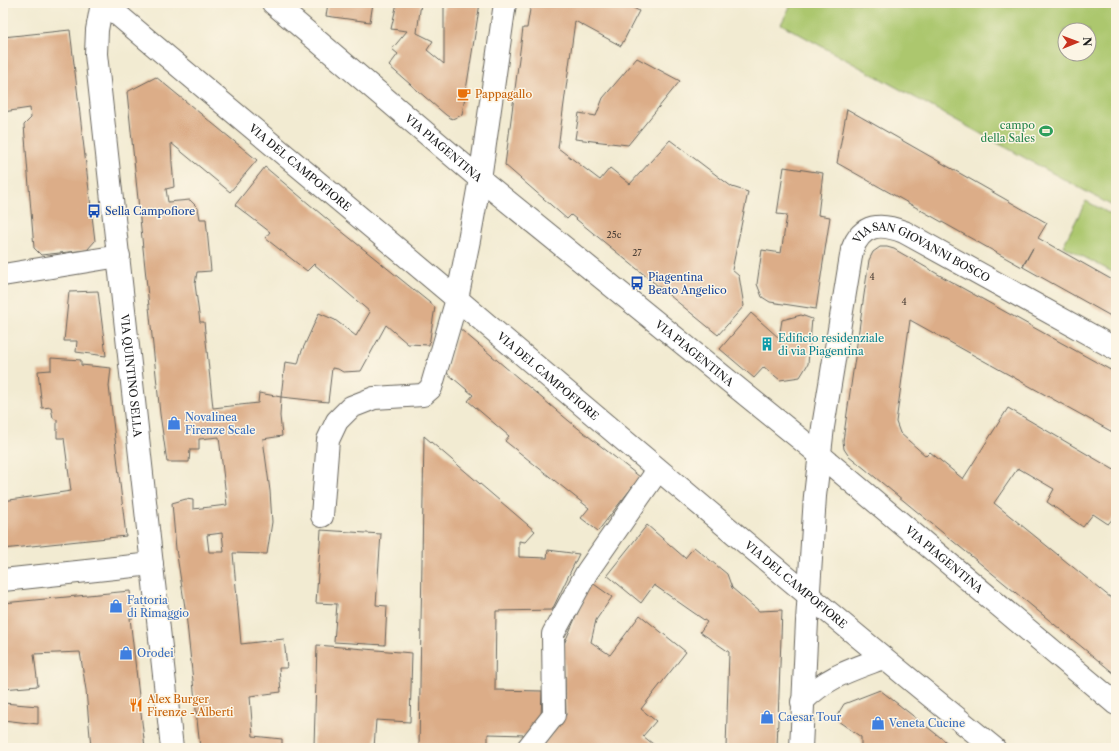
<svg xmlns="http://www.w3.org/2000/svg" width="1119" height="751" viewBox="0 0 1119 751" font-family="'Libre Caslon Text',serif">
<rect width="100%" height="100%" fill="#fcf5e5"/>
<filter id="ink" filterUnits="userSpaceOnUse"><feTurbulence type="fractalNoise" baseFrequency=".025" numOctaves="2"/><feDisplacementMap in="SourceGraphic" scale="8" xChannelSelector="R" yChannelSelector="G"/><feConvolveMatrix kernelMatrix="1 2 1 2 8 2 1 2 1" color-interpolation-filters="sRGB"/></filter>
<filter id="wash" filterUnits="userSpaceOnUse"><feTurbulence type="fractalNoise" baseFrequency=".012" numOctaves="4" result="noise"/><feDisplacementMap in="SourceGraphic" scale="16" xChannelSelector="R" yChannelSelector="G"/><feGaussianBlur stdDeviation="0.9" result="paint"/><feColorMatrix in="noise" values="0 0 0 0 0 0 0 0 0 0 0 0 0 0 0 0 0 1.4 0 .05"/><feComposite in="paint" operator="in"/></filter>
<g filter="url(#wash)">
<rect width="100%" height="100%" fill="#f2ebd2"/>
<!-- green -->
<g fill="#acc76e" stroke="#647245" fill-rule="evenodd">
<path d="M 792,3 L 1116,3 L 1116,208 L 781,24 ZM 1065,30 L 1089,30 L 1089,54 L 1065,54 Z"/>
<path d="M 1086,201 L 1116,217 L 1116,274 L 1063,246 Z"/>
</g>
<g id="blocks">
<!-- building -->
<g fill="#dcad88" fill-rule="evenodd">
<path d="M 328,3 L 373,3 L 370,22 L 326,16 Z"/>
<path d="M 397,3 L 421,3 L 417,33 L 433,41 L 427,50 L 444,64 L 444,3 L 480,3 L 462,115 L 452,119 L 446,115 L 389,66 L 398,54 L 392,49 L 407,31 L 391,29 Z"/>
<path d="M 531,3 L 624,3 L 639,11 L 621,46 L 575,21 L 558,148 L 600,180 L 610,168 L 630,184 L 670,140 L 732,187 L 748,192 L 732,270 L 739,276 L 744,306 L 718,335 L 571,215 L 567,219 L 505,165 L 523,28 L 527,28 Z"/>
<path d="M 70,30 L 95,241 L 87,250 L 41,255 L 34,248 L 24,125 L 31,118 L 30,108 L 3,112 L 3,37 Z"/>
<path d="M 637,58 L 680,81 L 628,145 L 575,139 L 579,113 L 596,116 L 603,98 Z"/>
<path d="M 156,77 L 257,160 L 230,192 L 171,143 L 172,163 L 174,187 L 166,189 L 168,202 L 190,200 L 198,208 L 200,219 L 206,219 L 211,271 L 197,272 L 195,284 L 200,322 L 204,322 L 213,408 L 258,403 L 259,393 L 281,397 L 285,362 L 298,364 L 301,353 L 319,313 L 335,320 L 356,336 L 370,312 L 314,264 L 307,271 L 265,238 L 270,232 L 235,205 L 265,167 L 340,230 L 435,307 L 429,345 L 408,344 L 386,325 L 361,371 L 343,372 L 338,369 L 332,368 L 328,402 L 281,397 L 280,416 L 282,436 L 263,439 L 270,491 L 272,522 L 267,554 L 233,553 L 241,644 L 284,639 L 287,668 L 279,668 L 281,692 L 250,696 L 253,736 L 282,739 L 282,748 L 200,748 L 186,614 L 176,549 L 172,503 L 186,499 L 193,500 L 193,509 L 227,505 L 219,437 L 199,439 L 199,450 L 190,450 L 189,462 L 167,462 L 160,414 L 127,92 ZM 222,533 L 224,552 L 209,552 L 207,535 Z"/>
<path d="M 847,109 L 1047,223 L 1038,238 L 1116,282 L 1116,319 L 1023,267 L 1033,248 L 1022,267 L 837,163 Z"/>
<path d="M 784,167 L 823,173 L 818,215 L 830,217 L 816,309 L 770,302 L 762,297 L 757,284 L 762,250 L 781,253 L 787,215 L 777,214 Z"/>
<path d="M 880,247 L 887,247 L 894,249 L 955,284 L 1116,373 L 1116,434 L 910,320 L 896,422 L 900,433 L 926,456 L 930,452 L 963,479 L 1008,408 L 1116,471 L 1116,515 L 1108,524 L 1093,514 L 1083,527 L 1047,502 L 1054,489 L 1018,468 L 994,503 L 1116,602 L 1116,675 L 848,455 L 844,449 L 843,441 L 869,260 L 873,252 Z"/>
<path d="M 98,291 L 106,356 L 76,352 L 77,341 L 64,341 L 69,292 Z"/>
<path d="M 751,313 L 779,338 L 782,320 L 801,315 L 812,319 L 808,364 L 800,377 L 780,380 L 764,367 L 754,378 L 720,349 Z"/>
<path d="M 459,328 L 569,421 L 640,477 L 598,531 L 581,518 L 589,508 L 505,441 L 509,436 L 468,401 L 473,395 L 447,373 Z"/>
<path d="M 51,358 L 81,360 L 81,365 L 111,368 L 109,386 L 126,536 L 3,549 L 3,501 L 71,491 L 64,438 L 57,438 L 57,420 L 53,418 L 51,407 L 42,408 L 38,371 L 51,370 Z"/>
<path d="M 424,436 L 535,531 L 525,542 L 519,541 L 519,557 L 547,558 L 548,550 L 579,554 L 552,610 L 496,611 L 495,690 L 542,691 L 541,717 L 526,735 L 488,734 L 488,748 L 419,748 Z"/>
<path d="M 647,525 L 685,558 L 694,547 L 727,574 L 732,588 L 759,611 L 782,610 L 777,748 L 726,748 L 729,652 L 700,632 L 707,622 L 654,585 L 641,603 L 607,575 Z"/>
<path d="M 321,530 L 381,534 L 376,605 L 387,606 L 385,645 L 334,642 L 337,604 L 316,603 Z"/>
<path d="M 591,582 L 612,597 L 596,620 L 591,642 L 610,655 L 640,615 L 686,652 L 641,709 L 656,721 L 643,736 L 658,748 L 541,748 L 566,715 L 564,644 Z"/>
<path d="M 130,591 L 133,618 L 130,618 L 145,748 L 91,748 L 86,690 L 80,652 L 34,654 L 38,686 L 3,689 L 3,603 Z"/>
<path d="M 317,645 L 412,653 L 410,722 L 376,720 L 374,748 L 314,746 Z"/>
<path d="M 880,690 L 954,748 L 861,748 L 861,737 L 835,719 L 844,704 Z"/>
<path d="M 3,703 L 38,706 L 38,724 L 3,720 Z"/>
</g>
</g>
</g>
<g filter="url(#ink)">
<use href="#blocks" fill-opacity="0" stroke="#67645c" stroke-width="1"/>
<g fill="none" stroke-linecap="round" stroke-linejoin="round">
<!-- minor casing -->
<g stroke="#67645c" stroke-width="24">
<g id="minor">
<path id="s1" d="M 102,3 L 97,30 L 96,54 L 172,748"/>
<path id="s2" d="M 104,3 C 221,103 340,200 457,299 C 635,450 813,601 994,748"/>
<path id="s3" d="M 273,3 L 480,179 L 820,455 L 1116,704"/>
<path d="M 3,275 L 119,256"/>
<path d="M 322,516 L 328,440 L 337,421 L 351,407 L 374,398 L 423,395 L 431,388 L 457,299 L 469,240 L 480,179 L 505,3"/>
<path d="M 3,580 L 152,564"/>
<path d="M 802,702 C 826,677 851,670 883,658"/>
<path d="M 528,748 L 554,715 L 553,634 L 587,572 L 658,470"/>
<path id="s4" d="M 801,748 L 807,621 L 815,496 L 823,427 L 852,250 C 862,223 881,223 904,232 L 1116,349"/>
</g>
</g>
<!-- minor -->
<use href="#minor" stroke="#fff" stroke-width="22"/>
</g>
</g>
<!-- icons -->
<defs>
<g id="cafe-bare" transform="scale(1.08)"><path d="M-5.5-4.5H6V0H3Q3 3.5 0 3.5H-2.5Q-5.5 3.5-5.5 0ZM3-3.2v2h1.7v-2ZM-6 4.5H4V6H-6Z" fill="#e8710a" stroke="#fcf5e5" stroke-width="2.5" paint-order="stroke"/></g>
<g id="stadium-bare" transform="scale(1.08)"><path d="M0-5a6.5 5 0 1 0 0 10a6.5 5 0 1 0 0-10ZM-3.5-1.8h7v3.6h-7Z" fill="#2e9e5b" stroke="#fcf5e5" stroke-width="2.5" paint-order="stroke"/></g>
<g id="bus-bare" transform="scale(1.08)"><path d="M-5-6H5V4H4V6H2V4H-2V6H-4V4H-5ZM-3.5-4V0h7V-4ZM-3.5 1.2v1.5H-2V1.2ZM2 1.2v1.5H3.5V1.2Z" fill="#1a4fb4" stroke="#fcf5e5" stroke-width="2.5" paint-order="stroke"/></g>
<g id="building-bare" transform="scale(1.08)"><path d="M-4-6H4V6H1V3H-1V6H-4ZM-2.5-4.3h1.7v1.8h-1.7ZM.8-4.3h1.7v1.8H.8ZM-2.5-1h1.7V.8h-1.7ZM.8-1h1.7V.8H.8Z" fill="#0f9aa8" stroke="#fcf5e5" stroke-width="2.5" paint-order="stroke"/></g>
<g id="shop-bare" transform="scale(1.08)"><path d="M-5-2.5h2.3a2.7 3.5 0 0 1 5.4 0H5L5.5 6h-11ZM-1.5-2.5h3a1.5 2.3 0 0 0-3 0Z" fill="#3f7fe0" stroke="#fcf5e5" stroke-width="2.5" paint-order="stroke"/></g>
<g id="restaurant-bare" transform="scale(1.08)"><path d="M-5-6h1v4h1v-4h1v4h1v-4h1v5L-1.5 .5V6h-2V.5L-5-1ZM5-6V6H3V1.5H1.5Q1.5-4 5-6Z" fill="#e8710a" stroke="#fcf5e5" stroke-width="2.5" paint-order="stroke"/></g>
</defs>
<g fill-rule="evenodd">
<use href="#cafe-bare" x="464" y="94"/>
<use href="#stadium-bare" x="1046" y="131"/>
<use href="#bus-bare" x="94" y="211"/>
<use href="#bus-bare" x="637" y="283"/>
<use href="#building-bare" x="767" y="344"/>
<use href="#shop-bare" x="174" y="423"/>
<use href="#shop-bare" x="116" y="606"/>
<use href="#shop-bare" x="126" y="653"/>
<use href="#restaurant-bare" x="136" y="705"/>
<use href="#shop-bare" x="767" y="717"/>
<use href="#shop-bare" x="878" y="723"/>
</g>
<g text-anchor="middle" stroke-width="3" stroke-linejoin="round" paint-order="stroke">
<!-- number labels -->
<g font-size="9" fill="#4c4037">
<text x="614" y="238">25c</text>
<text x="637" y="256">27</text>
<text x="872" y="280">4</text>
<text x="904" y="305">4</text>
</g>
<!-- food labels -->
<g font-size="11" fill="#c56008" stroke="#fcf5e5" text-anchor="start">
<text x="475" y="98">Pappagallo</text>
<text x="147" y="703">Alex Burger<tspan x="147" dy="13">Firenze - Alberti</tspan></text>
</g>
<!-- leisure labels -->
<g font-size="11" fill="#27864d" stroke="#fcf5e5" text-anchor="end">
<text x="1035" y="129">campo<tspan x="1035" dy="13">della Sales</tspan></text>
</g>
<!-- street labels -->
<g font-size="11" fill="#1c1c1c" stroke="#fcf5e5">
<text dy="4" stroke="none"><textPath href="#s3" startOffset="224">VIA PIAGENTINA</textPath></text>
<text dy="4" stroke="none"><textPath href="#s2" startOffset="256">VIA DEL CAMPOFIORE</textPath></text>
<text dy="4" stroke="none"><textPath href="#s4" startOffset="586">VIA SAN GIOVANNI BOSCO</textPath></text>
<text dy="4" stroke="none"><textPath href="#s3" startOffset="548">VIA PIAGENTINA</textPath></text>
<text dy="4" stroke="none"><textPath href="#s1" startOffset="375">VIA QUINTINO SELLA</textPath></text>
<text dy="4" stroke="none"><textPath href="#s2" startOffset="580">VIA DEL CAMPOFIORE</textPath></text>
<text dy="4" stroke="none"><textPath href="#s3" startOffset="872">VIA PIAGENTINA</textPath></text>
<text dy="4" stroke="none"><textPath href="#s2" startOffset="904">VIA DEL CAMPOFIORE</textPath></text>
</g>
<!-- transit labels -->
<g font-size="11" fill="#164399" stroke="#fcf5e5" text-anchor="start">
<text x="105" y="215">Sella Campofiore</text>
<text x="648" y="281">Piagentina<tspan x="648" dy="13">Beato Angelico</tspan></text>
</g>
<!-- culture labels -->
<g font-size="11" fill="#0d838f" stroke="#fcf5e5" text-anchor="start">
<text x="778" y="342">Edificio residenziale<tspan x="778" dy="13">di via Piagentina</tspan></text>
</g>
<!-- shop labels -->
<g font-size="11" fill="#366cbe" stroke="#fcf5e5" text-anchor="start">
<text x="185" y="421">Novalinea<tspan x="185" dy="13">Firenze Scale</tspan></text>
<text x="127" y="604">Fattoria<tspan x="127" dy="13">di Rimaggio</tspan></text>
<text x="137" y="657">Orodei</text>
<text x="778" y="721">Caesar Tour</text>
<text x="889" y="727">Veneta Cucine</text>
</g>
</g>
<!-- margin -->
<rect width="1119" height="751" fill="none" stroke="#fcf5e5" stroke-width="16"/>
<!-- north arrow -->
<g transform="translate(1077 42) rotate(89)"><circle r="19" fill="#fcf5e5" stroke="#a29e95"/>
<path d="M0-3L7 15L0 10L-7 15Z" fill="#c8321e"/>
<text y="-6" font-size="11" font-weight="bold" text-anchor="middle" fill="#1c1c1c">N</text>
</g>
</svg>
